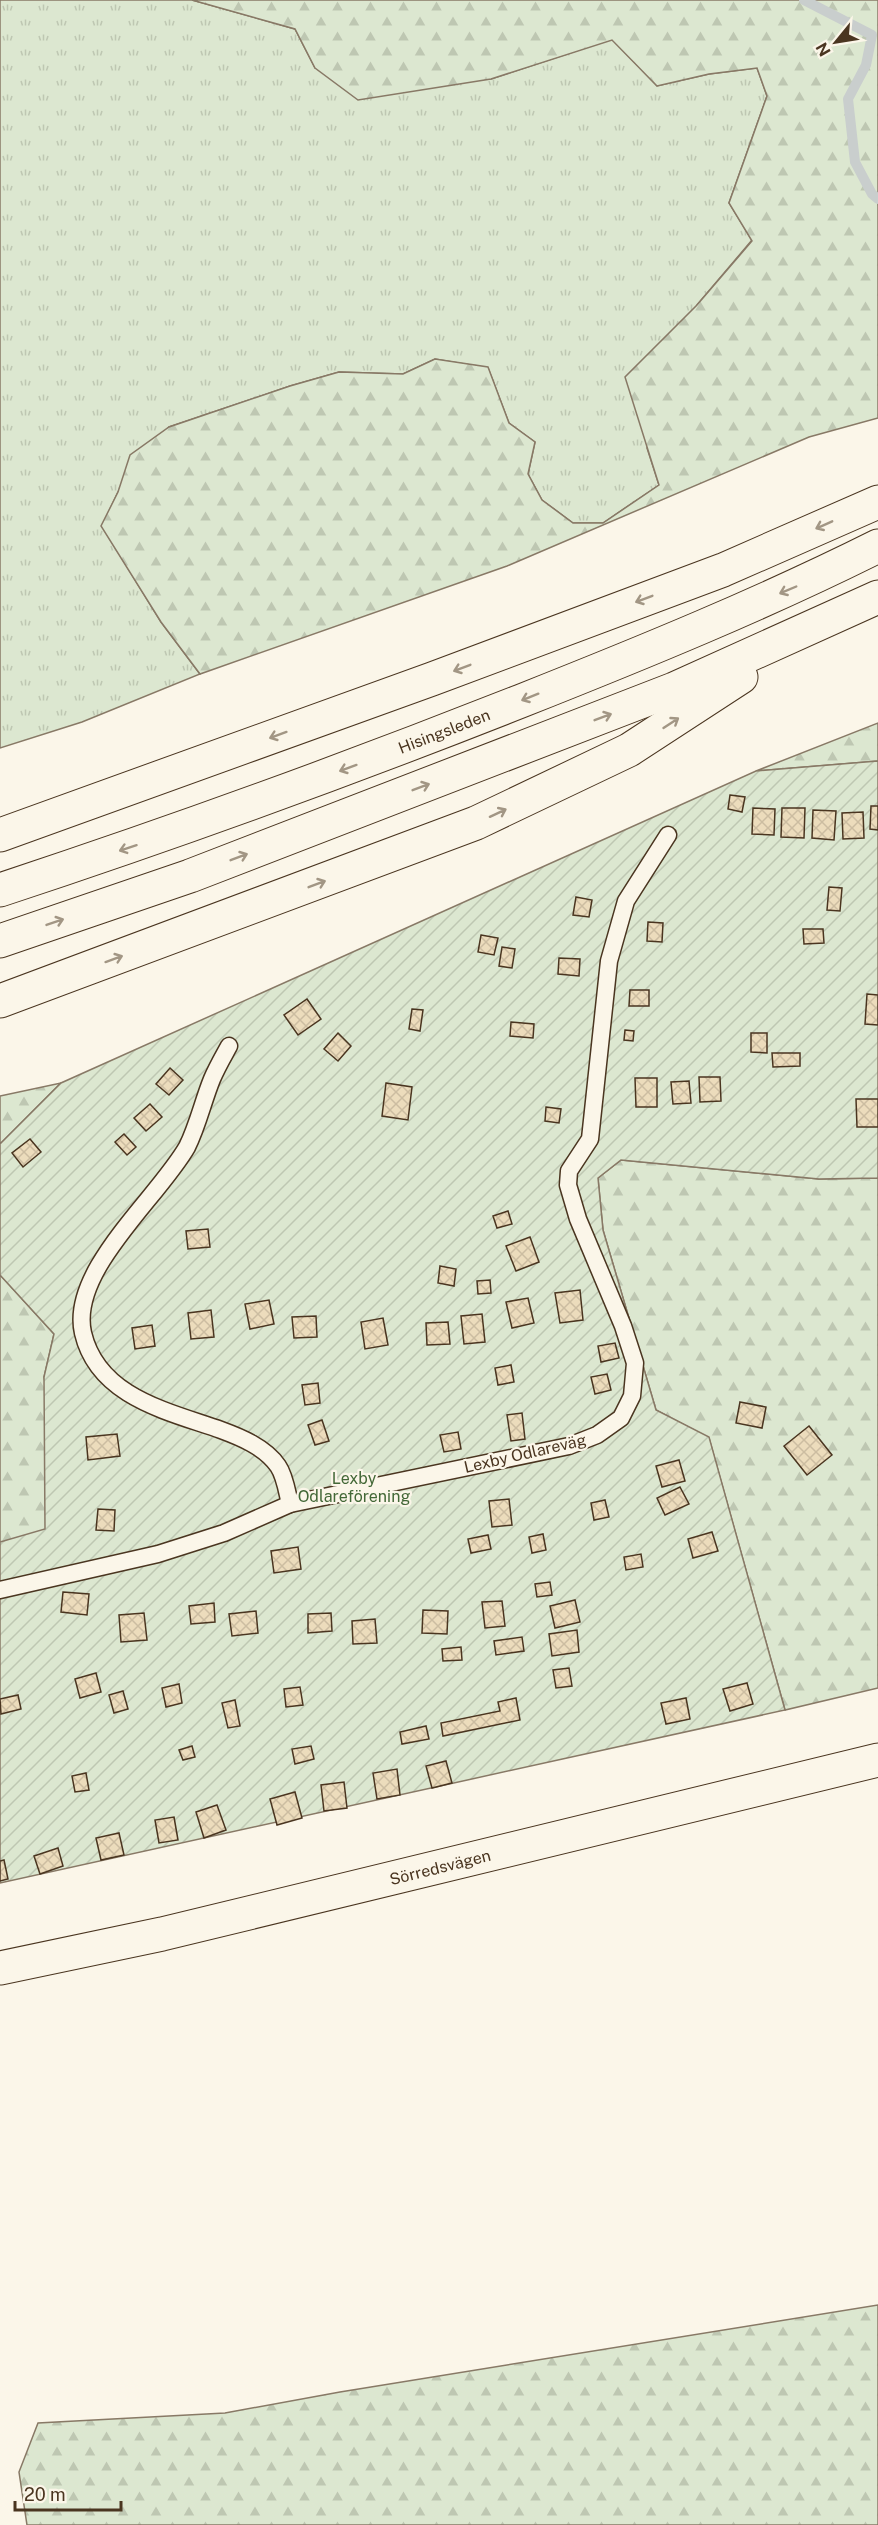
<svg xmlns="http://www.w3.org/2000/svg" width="878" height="2525" viewBox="0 0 878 2525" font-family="'Public Sans',sans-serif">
<defs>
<pattern id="grass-tufts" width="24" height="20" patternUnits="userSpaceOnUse" patternTransform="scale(1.5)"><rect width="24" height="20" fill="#dce7d0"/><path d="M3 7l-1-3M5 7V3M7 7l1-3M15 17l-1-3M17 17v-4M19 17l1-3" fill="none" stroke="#bec7b2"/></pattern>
<pattern id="forest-firs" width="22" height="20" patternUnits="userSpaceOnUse" patternTransform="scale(1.5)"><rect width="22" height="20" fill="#dce7d0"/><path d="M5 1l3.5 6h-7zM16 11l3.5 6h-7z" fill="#bec7b2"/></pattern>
<pattern id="garden-furrows" width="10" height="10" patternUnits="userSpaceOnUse" patternTransform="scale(1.5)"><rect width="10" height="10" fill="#dce7d0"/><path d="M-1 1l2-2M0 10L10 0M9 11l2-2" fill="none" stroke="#bec7b2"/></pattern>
<pattern id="building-cross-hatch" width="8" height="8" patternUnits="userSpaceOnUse" patternTransform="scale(1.5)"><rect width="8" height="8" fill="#ecdcbc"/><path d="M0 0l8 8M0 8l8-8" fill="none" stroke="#ccbda1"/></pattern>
</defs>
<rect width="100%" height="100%" fill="#fbf6e9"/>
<!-- grass -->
<path fill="url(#grass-tufts)" stroke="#887966" stroke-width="1.5" d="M 0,0 L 192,0 L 295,29 L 315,68 L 491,79 L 612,39 L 657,86 L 709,74 L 757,68 L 767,96 L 729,203 L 752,240 L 697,305 L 647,448 L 659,485 L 603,523 L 573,523 L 542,500 L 528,474 L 535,442 L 509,423 L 488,368 L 435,359 L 403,374 L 339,372 L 290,386 L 169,427 L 118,492 L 102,526 L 161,622 L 200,674 L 82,722 L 0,748 Z"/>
<!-- forest -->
<g fill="url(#forest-firs)" stroke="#887966" stroke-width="1.5">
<path d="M 192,0 L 878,0 L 878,418 L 809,437 L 507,566 L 200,674 L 161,622 L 101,526 L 118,492 L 130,455 L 169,427 L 290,386 L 339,372 L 403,374 L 435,359 L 488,367 L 509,423 L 535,442 L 528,474 L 542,500 L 573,523 L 603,523 L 659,485 L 625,377 L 697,305 L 752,241 L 729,203 L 767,96 L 757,68 L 709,74 L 657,86 L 612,40 L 491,79 L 358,100 L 315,68 L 295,29 Z"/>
<path d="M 878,723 L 878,761 L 756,771 Z"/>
<path d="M 61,1083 L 0,1144 L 0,1096 Z"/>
<path d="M 621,1160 L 819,1179 L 878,1178 L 878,1688 L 785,1710 L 709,1438 L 656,1410 L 603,1230 L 598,1178 Z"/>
<path d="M 0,1275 L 54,1334 L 44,1377 L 78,1528 L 0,1561 Z"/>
<path d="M 878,2305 L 878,2525 L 27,2525 L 19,2472 L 38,2423 L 225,2413 L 340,2392 Z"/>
</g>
<!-- garden -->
<path fill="url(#garden-furrows)" stroke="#887966" stroke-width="1.5" d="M 878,761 L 878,1178 L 819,1179 L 621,1160 L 598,1178 L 603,1230 L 656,1410 L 709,1437 L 785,1710 L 0,1883 L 0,1542 L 45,1529 L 44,1377 L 54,1334 L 0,1275 L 0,1144 L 61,1083 L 756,771 Z"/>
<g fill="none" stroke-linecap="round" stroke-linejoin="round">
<!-- stream -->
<path stroke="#c9cecd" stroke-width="10" d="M 804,0 L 872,35 L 866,65 L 848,99 L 855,162 L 872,194 L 878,199"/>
</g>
<!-- building -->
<g fill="url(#building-cross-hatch)" stroke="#4a3520" stroke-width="1.5">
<path d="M 730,795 L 745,797 L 742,812 L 728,809 Z"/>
<path d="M 871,806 L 878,806 L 878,830 L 870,829 Z"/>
<path d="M 753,808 L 775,809 L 774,835 L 752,834 Z"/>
<path d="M 782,808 L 805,808 L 804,838 L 781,837 Z"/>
<path d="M 813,810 L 836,811 L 834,840 L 812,838 Z"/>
<path d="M 863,812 L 864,838 L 843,839 L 842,813 Z"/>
<path d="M 829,887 L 842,888 L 840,911 L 827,910 Z"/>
<path d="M 576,897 L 592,900 L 589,917 L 573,915 Z"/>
<path d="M 648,922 L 663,923 L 662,942 L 647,941 Z"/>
<path d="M 803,929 L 823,929 L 824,943 L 804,944 Z"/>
<path d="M 481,935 L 498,938 L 494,955 L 478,952 Z"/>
<path d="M 502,947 L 515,949 L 512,968 L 499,966 Z"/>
<path d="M 559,958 L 580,959 L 579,976 L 558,974 Z"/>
<path d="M 630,990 L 649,990 L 649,1006 L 629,1006 Z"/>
<path d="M 867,994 L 878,995 L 878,1025 L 865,1024 Z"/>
<path d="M 307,999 L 321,1019 L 298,1035 L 284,1015 Z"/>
<path d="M 412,1009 L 423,1010 L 420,1031 L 409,1029 Z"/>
<path d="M 511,1022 L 534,1024 L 533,1038 L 510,1036 Z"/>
<path d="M 625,1030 L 634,1031 L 633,1041 L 624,1040 Z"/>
<path d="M 338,1033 L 351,1046 L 338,1061 L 324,1049 Z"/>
<path d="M 751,1033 L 767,1033 L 767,1053 L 751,1052 Z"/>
<path d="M 772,1053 L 800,1053 L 800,1066 L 773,1067 Z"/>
<path d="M 170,1068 L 183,1080 L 169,1095 L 156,1084 Z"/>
<path d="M 699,1077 L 720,1077 L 721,1101 L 700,1102 Z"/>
<path d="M 635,1078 L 657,1078 L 657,1107 L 636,1107 Z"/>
<path d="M 689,1081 L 691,1103 L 673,1104 L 671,1082 Z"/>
<path d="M 386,1083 L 412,1087 L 408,1120 L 382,1116 Z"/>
<path d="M 856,1099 L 878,1099 L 878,1127 L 857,1127 Z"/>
<path d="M 150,1104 L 162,1117 L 146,1131 L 134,1118 Z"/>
<path d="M 546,1107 L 561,1109 L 559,1123 L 545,1121 Z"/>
<path d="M 124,1134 L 136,1147 L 127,1155 L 115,1142 Z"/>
<path d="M 30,1139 L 41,1152 L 23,1167 L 12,1153 Z"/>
<path d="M 508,1211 L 512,1224 L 497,1228 L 493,1216 Z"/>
<path d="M 208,1229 L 210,1247 L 188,1249 L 186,1231 Z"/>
<path d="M 530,1237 L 539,1262 L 516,1271 L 506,1246 Z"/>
<path d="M 440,1266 L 456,1269 L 454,1286 L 438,1283 Z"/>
<path d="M 490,1280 L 491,1293 L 478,1294 L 477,1281 Z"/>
<path d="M 580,1290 L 583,1320 L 560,1323 L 555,1293 Z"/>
<path d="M 528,1298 L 534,1323 L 512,1328 L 506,1302 Z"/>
<path d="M 269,1300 L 274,1324 L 250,1329 L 245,1304 Z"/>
<path d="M 211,1310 L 214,1337 L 191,1339 L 188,1313 Z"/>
<path d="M 482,1314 L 485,1342 L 464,1344 L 461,1316 Z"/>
<path d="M 316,1316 L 317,1337 L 294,1338 L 292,1317 Z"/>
<path d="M 383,1318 L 388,1345 L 365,1349 L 361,1322 Z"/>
<path d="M 448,1322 L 450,1344 L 427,1345 L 426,1323 Z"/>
<path d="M 152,1325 L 155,1346 L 135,1349 L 132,1328 Z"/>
<path d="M 615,1343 L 619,1358 L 601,1362 L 598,1346 Z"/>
<path d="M 511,1365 L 514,1382 L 498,1385 L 495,1368 Z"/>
<path d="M 607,1374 L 611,1390 L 595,1394 L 591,1377 Z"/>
<path d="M 318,1383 L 320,1403 L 305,1405 L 302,1385 Z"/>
<path d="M 740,1402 L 766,1407 L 762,1428 L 736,1423 Z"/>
<path d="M 522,1413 L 525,1439 L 511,1441 L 507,1415 Z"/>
<path d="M 322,1420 L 329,1441 L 315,1445 L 308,1425 Z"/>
<path d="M 809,1426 L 832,1455 L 807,1475 L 784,1446 Z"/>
<path d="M 458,1432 L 461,1449 L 444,1452 L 440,1435 Z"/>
<path d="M 117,1434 L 120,1456 L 88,1460 L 86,1437 Z"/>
<path d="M 679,1460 L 685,1481 L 662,1487 L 656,1466 Z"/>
<path d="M 680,1487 L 689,1504 L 665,1515 L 657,1498 Z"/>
<path d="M 509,1499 L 512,1525 L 492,1527 L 489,1501 Z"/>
<path d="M 605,1500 L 609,1517 L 594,1520 L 591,1503 Z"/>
<path d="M 98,1509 L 115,1510 L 114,1531 L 96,1530 Z"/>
<path d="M 712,1532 L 718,1551 L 693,1558 L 688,1539 Z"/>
<path d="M 543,1534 L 546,1550 L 532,1553 L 529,1537 Z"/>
<path d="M 488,1535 L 491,1549 L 471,1553 L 468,1539 Z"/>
<path d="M 298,1547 L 301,1569 L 274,1573 L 271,1551 Z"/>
<path d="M 641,1554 L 643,1567 L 626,1570 L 624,1557 Z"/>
<path d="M 550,1582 L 552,1595 L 537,1597 L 535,1584 Z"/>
<path d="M 63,1592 L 89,1594 L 87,1615 L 61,1612 Z"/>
<path d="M 575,1600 L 580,1622 L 555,1628 L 550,1606 Z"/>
<path d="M 502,1601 L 505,1626 L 485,1628 L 482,1602 Z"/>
<path d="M 214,1603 L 215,1622 L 191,1624 L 189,1606 Z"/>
<path d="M 423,1610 L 448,1611 L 447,1634 L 422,1633 Z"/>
<path d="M 256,1611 L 258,1633 L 232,1636 L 229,1614 Z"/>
<path d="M 144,1613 L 147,1640 L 121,1642 L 119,1615 Z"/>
<path d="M 331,1613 L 332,1631 L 308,1633 L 308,1614 Z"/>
<path d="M 375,1619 L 377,1643 L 353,1644 L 352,1621 Z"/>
<path d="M 577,1630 L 579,1652 L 552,1656 L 549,1634 Z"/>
<path d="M 522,1637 L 524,1651 L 496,1655 L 494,1641 Z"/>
<path d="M 461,1647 L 462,1660 L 443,1661 L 442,1649 Z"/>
<path d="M 569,1668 L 572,1686 L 556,1688 L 553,1670 Z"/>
<path d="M 96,1673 L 101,1692 L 80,1698 L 75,1679 Z"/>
<path d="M 747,1683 L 753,1704 L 730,1711 L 723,1689 Z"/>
<path d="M 179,1684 L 182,1703 L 166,1707 L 162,1688 Z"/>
<path d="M 300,1687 L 303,1705 L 286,1707 L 284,1689 Z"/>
<path d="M 123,1691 L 128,1709 L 114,1713 L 109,1695 Z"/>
<path d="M 18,1695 L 21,1709 L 1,1714 L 0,1699 Z"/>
<path d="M 516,1698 L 520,1720 L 443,1736 L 441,1723 L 500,1711 L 498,1702 Z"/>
<path d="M 686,1698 L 690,1719 L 666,1724 L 661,1703 Z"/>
<path d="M 235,1700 L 240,1726 L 228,1728 L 222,1703 Z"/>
<path d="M 426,1726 L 429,1739 L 402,1744 L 400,1732 Z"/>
<path d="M 192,1746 L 195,1757 L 183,1760 L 179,1750 Z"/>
<path d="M 311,1746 L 314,1759 L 295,1764 L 292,1749 Z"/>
<path d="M 446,1761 L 452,1783 L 432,1788 L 426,1766 Z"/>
<path d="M 397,1769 L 400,1795 L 377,1799 L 373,1773 Z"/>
<path d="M 86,1773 L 89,1790 L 75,1792 L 72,1776 Z"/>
<path d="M 344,1782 L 347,1808 L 324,1811 L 321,1785 Z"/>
<path d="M 295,1792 L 302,1818 L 277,1825 L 270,1799 Z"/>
<path d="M 217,1805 L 226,1830 L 204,1838 L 196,1812 Z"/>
<path d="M 174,1817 L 178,1840 L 159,1843 L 155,1820 Z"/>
<path d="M 119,1833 L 124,1855 L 101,1860 L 96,1838 Z"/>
<path d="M 58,1848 L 63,1866 L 40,1874 L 34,1856 Z"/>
<path d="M 4,1860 L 8,1879 L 0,1881 L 0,1861 Z"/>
</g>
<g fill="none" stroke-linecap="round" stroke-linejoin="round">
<!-- service casing -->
<g stroke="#4a3520" stroke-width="19">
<g id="service">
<path d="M 229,1046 C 223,1057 217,1067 212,1079 C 203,1101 198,1125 187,1147 C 158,1198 69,1271 83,1333 C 98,1397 167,1411 221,1430 C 240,1437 265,1447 278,1466 C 285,1476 287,1492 290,1504"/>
<path d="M 0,1590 L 158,1554 L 224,1533 L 290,1504 L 569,1446 L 597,1435 L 621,1418 L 632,1396 L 635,1363 L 623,1326 L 578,1219 L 568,1185 L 569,1171 L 590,1139 L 609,961 L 626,901 L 668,835"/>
</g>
</g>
<!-- tertiary casing -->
<g stroke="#4a3520" stroke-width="35">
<path id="tertiary" d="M 0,1968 L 162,1934 L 878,1760"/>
</g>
<!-- trunk casing -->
<g stroke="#4a3520" stroke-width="35">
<g id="trunk">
<path d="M 0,835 L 432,679 L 723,570 L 878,502"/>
<path d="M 0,890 C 176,832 349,769 521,701 C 642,653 762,604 878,546"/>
<path d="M 0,941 L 190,876 L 674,689 L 878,597"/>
<path d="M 0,1001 L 476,823 L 629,750 L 741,677"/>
</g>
</g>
<!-- service -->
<use href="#service" stroke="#fbf6e9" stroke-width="16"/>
<!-- tertiary -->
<use href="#tertiary" stroke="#fbf6e9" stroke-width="33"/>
<!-- trunk -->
<use href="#trunk" stroke="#fbf6e9" stroke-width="33"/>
</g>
<!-- one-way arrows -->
<defs><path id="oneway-shaft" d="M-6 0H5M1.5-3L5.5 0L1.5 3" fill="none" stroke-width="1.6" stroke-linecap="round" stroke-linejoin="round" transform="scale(1.5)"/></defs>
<g stroke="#a29684">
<use href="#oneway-shaft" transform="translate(824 525) rotate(156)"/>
<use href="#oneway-shaft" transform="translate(788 590) rotate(157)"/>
<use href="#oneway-shaft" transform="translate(644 599) rotate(159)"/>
<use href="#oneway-shaft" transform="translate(462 668) rotate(159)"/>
<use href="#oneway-shaft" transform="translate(530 697) rotate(158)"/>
<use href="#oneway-shaft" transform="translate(603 717) rotate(-21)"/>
<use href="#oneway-shaft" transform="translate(671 723) rotate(-33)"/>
<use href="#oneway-shaft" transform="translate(278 735) rotate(160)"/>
<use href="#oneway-shaft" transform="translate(348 768) rotate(160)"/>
<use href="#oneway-shaft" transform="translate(421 787) rotate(-21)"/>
<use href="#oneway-shaft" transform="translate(498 813) rotate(-25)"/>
<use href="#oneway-shaft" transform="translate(128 848) rotate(162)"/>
<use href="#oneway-shaft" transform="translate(239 857) rotate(-21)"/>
<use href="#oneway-shaft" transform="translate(317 884) rotate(-21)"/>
<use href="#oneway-shaft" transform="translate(55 922) rotate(-19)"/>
<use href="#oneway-shaft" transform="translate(114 959) rotate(-20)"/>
</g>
<g text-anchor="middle" stroke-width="4.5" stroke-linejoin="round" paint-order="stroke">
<!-- street labels -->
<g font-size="16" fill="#4a3520" stroke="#fbf6e9">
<text transform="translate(444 731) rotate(-21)" y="6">Hisingsleden</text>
<text transform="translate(525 1453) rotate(-13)" y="6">Lexby Odlareväg</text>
<text transform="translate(440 1867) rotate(-14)" y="6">Sörredsvägen</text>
</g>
<!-- park labels -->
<g font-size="16" fill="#436837" stroke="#fbf6e9">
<text x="354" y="1484">Lexby<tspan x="354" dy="18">Odlareförening</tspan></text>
</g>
</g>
<!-- north arrow -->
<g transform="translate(836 42) rotate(240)" stroke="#fbf6e9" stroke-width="4.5" paint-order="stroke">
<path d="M0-4.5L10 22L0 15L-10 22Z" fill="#4a3520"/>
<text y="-9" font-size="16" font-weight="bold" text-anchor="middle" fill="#4a3520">N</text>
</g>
<!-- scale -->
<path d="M15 2501v9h106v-9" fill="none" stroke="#4a3520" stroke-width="3"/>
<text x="24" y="2501" font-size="18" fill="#4a3520" stroke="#fbf6e9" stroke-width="4.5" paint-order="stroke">20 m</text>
</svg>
